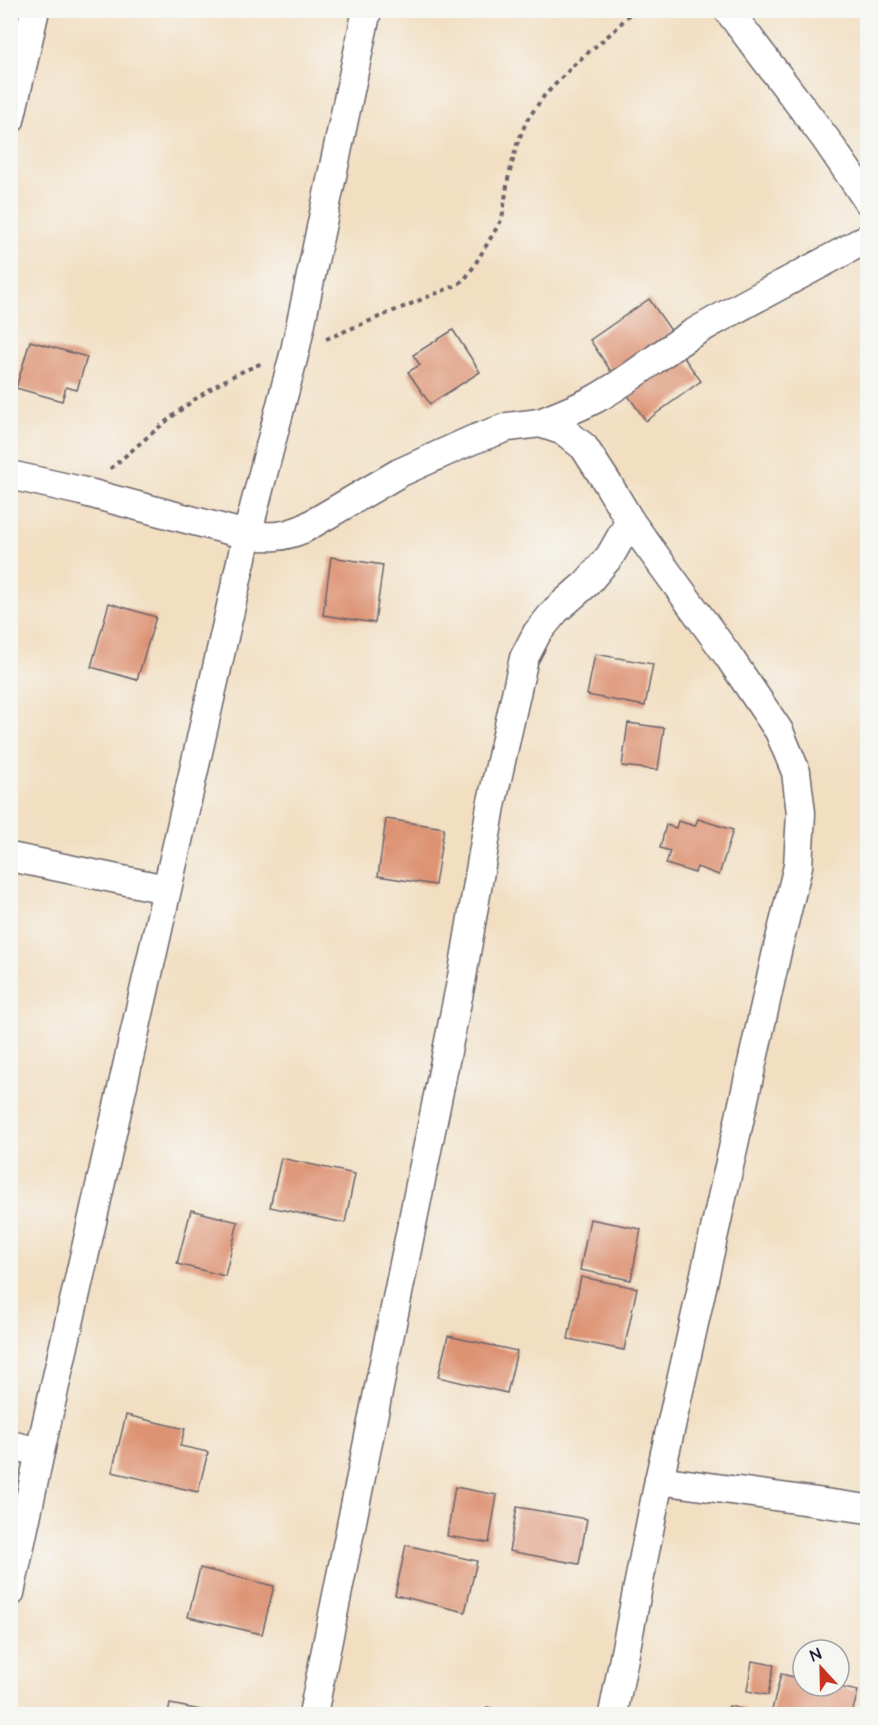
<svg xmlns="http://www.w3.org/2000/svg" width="878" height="1725" viewBox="0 0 878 1725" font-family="'Architects Daughter',sans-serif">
<rect width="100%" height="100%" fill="#f6f6f2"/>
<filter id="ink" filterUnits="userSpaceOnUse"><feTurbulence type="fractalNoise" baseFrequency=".0167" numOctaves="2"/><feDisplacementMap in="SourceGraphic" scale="12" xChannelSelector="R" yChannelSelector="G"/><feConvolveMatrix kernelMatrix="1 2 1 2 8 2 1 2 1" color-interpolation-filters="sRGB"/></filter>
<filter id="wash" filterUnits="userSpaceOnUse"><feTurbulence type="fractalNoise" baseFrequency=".008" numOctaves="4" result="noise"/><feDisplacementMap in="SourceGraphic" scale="24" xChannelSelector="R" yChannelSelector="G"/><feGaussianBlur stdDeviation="1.35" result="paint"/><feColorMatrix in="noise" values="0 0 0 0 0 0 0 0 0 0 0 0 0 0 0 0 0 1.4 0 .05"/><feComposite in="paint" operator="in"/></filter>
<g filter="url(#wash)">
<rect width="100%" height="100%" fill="#f2dfc2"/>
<g id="blocks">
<!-- building -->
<g fill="#dd9272">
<path d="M 649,299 L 672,332 L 612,373 L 590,340 Z"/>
<path d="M 453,330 L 480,372 L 430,404 L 408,372 L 420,365 L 413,355 Z"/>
<path d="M 30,341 L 87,357 L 77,390 L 66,387 L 62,401 L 16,388 Z"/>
<path d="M 679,351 L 701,381 L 646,421 L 624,390 Z"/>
<path d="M 331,557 L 383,565 L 375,623 L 323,615 Z"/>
<path d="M 109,603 L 156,617 L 137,680 L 91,667 Z"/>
<path d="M 595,654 L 653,664 L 645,706 L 587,695 Z"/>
<path d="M 628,723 L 664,728 L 658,770 L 622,766 Z"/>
<path d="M 386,819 L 444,828 L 435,885 L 378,876 Z"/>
<path d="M 698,819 L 733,830 L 719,875 L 697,867 L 695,873 L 666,864 L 670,851 L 660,848 L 666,825 L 676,828 L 678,821 L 695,826 Z"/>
<path d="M 281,1158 L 355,1174 L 345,1223 L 270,1207 Z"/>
<path d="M 191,1210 L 238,1222 L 225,1276 L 177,1264 Z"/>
<path d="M 590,1219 L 641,1229 L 631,1280 L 580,1270 Z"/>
<path d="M 581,1277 L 637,1288 L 624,1350 L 568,1339 Z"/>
<path d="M 448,1336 L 517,1351 L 507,1393 L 438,1377 Z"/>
<path d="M 126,1415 L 185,1429 L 180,1446 L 208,1452 L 198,1492 L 112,1472 Z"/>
<path d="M 455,1487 L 497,1495 L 489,1543 L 447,1536 Z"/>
<path d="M 517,1507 L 587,1519 L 579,1564 L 509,1551 Z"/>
<path d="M 406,1545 L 477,1561 L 465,1612 L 395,1595 Z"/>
<path d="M 200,1568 L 274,1586 L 262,1634 L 188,1617 Z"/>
<path d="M 752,1661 L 774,1665 L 768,1695 L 747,1691 Z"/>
<path d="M 781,1674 L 803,1679 L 803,1686 L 834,1686 L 858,1691 L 852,1714 L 771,1714 Z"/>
<path d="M 170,1704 L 216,1713 L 215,1714 L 168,1714 Z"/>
<path d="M 729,1706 L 747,1710 L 746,1714 L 727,1714 Z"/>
<path d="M 487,1707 L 516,1714 L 485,1714 Z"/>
</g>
</g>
</g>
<g filter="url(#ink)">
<use href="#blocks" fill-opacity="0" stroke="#6b646a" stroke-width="1.5"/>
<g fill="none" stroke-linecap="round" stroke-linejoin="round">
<!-- street casing -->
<g stroke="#6b646a" stroke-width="31">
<g id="street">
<path d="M 728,10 L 825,138 L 868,201"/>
<path d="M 10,120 L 35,10"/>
<path d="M 540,423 C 559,415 578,408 595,399 C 629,381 658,355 690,335 C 748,301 809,271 868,238"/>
<path d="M 10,475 L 81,491 L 247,535 C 271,537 280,538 303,529 L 399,473 L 472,440 L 508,427 L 540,423 L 564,431 L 584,447 L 608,484 L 630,521 L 729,657 L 779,731 L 796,772 L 801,813 L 798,866 L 778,947 L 659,1480 L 613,1714"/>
<path d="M 10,857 L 166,889"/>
<path d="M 10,1445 L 40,1452"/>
<path d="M 659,1480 L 868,1509"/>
<path d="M 10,1593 L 40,1452 L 247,535 L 295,351 L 367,10"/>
<path d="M 313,1714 L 462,977 L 491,806 L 524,658 L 537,633 L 556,610 L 587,583 L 610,556 L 630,521"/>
</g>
</g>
<!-- path -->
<g stroke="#6b646a" stroke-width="4" stroke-dasharray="4.5 4.5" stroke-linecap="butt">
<path d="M 326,339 L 442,291 L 457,285 L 465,279 L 474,266 L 502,219 L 508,179 L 517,144 L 527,120 L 544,96 L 577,62 L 616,29 L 633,10"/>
<path d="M 110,469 C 159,428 202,385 263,363"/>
</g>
<!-- street -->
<use href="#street" stroke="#fff" stroke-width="28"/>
</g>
</g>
<!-- margin -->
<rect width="878" height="1725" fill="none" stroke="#f6f6f2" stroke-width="36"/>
<!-- north arrow -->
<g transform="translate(821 1668) rotate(338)"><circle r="28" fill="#f6f6f2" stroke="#a1a1a9" stroke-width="1.5"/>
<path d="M0-4.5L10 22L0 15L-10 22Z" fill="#c8321e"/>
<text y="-9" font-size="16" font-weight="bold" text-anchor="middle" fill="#22223b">N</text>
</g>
</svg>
